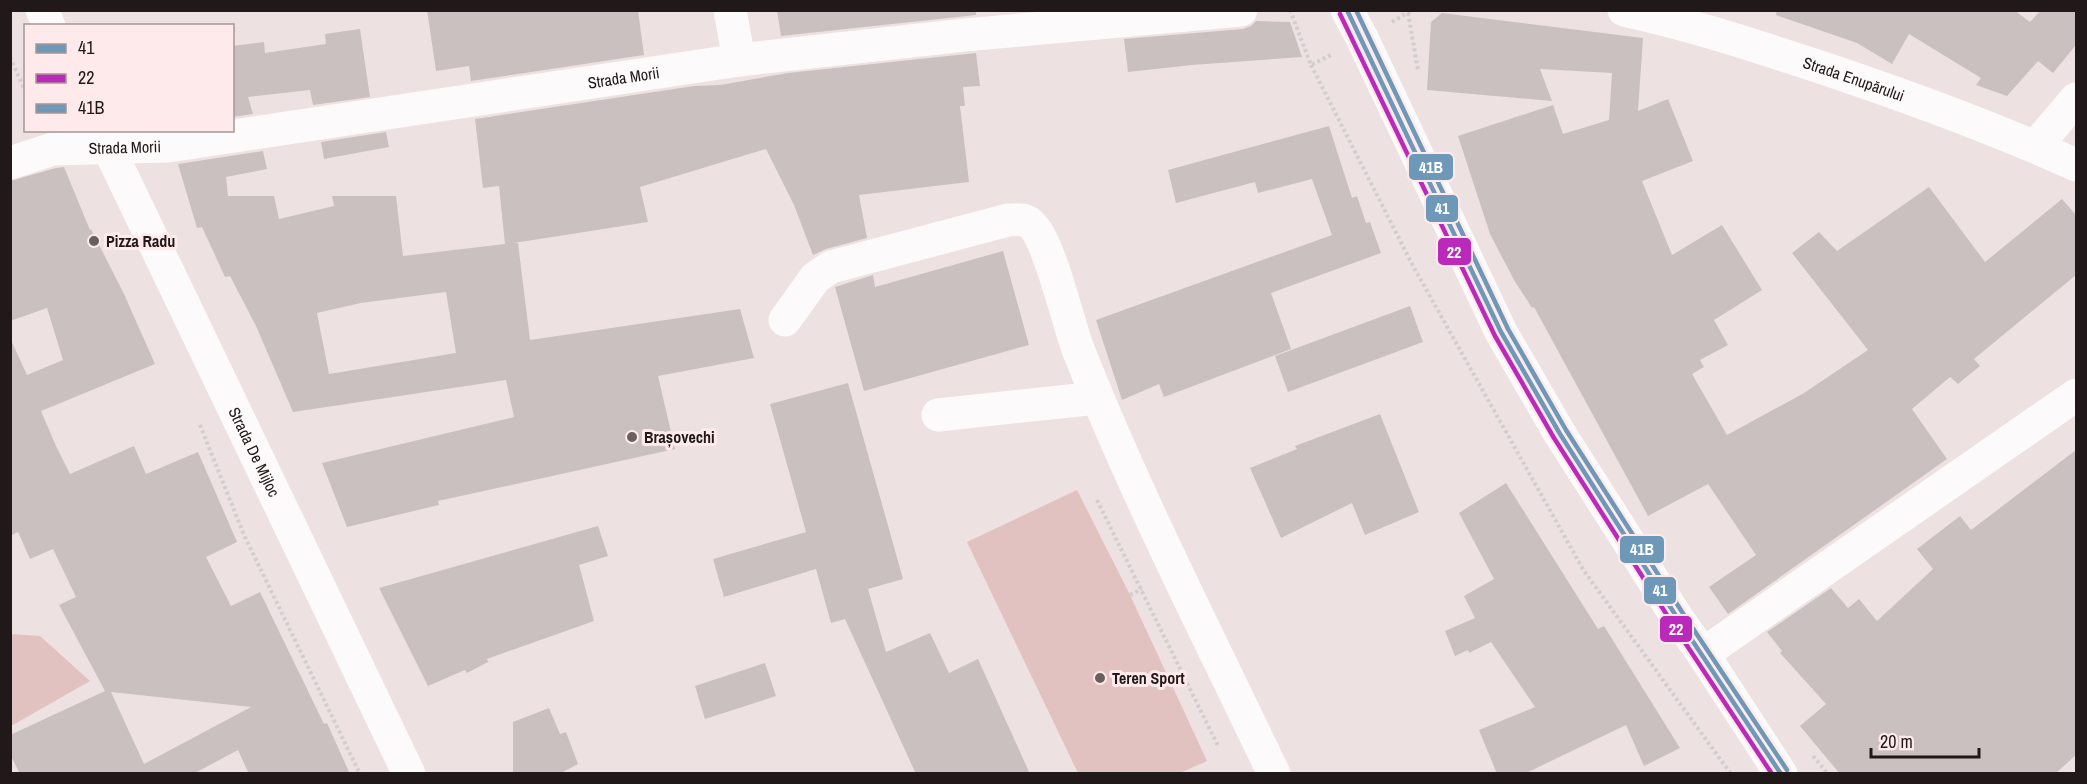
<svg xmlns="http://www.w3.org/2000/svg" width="2087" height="784" viewBox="0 0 2087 784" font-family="'Archivo Narrow',sans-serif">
<rect width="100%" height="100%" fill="#eee1e1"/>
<!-- green -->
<g fill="#e2c1c1">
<path d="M 1077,490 L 1130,595 L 1207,761 L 1180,773 L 1078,773 L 967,542 Z"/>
<path d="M 10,634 L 40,636 L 90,681 L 11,726 Z"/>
</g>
<!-- building -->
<g fill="#cbc0c0" fill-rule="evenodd">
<path d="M 427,10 L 638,10 L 644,55 L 471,81 L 469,66 L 436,71 Z"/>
<path d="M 777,10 L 976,10 L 976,15 L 781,36 Z"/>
<path d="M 1777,10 L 2014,10 L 2030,22 L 2041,10 L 2076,10 L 2076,45 L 2053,73 L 2038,61 L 2007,96 L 1976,85 L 1981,78 L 1909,34 L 1892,64 L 1857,43 L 1776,15 Z"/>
<path d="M 1442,13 L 1643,38 L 1638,111 L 1668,99 L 1693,161 L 1642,181 L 1672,255 L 1722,225 L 1762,290 L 1714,320 L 1728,345 L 1700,360 L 1704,367 L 1692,374 L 1727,435 L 1804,393 L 1868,350 L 1792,253 L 1819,232 L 1837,251 L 1929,187 L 1985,262 L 2062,199 L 2076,215 L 2076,275 L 1974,359 L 1980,366 L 1958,384 L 1950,377 L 1912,409 L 1947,459 L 1728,614 L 1709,587 L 1756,555 L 1708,484 L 1648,516 L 1534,307 L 1532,308 L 1514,280 L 1490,234 L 1458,136 L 1553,105 L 1563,134 L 1609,120 L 1612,73 L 1540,69 L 1552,101 L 1427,90 L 1431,22 Z"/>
<path d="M 1256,21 L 1290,22 L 1302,57 L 1192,65 L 1128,72 L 1124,39 L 1243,29 L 1251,26 Z"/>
<path d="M 360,29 L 370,97 L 313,105 L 310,90 L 248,97 L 253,114 L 232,117 L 232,46 L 264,42 L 265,53 L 326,44 L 325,34 Z"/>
<path d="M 976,53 L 980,86 L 963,87 L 965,106 L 960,106 L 969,182 L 859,195 L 867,238 L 826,249 L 813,255 L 794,205 L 766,149 L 640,187 L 648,222 L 514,243 L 518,243 L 530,340 L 740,309 L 754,358 L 658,376 L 675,449 L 438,501 L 439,505 L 347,527 L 322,463 L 514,417 L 506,380 L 293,412 L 256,326 L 230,276 L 225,277 L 202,227 L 197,228 L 178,164 L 263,151 L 267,169 L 226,177 L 228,196 L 274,196 L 279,219 L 334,206 L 332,196 L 396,196 L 403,256 L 505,244 L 499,186 L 483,188 L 475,119 L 694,86 L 720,85 L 788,73 ZM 446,292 L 456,353 L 329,374 L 317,313 L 361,303 Z"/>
<path d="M 1329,126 L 1352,198 L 1357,196 L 1366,223 L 1370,222 L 1381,253 L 1271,293 L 1291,349 L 1164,397 L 1159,384 L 1122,400 L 1096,320 L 1332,235 L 1312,179 L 1258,193 L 1255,182 L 1176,203 L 1168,170 Z"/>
<path d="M 386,132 L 389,147 L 324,159 L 321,142 Z"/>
<path d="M 64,167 L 90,230 L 91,229 L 124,294 L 155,364 L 41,411 L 56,446 L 70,474 L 134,446 L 146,474 L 198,452 L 237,542 L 206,557 L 231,606 L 260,592 L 324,724 L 327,723 L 350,774 L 249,774 L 238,750 L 193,774 L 20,774 L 10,754 L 10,735 L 105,691 L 59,605 L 76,597 L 53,549 L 30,559 L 18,532 L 10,536 L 10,338 L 27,375 L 63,360 L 47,308 L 10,321 L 10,181 L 56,168 ZM 111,692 L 251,707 L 144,764 Z"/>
<path d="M 1003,251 L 1029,345 L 864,391 L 835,287 L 873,275 L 875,287 Z"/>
<path d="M 1410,306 L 1423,342 L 1288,392 L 1275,356 Z"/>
<path d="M 848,383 L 903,579 L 868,589 L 886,652 L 930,633 L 949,673 L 978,659 L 1030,774 L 916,774 L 845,619 L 831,623 L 816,569 L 724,597 L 713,559 L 806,532 L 770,404 Z"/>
<path d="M 1380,414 L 1419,512 L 1365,535 L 1352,503 L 1281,538 L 1250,468 L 1297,449 L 1295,446 Z"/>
<path d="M 2076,450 L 2076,755 L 2055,774 L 1840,774 L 1800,726 L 1826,704 L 1780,653 L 1782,651 L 1767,632 L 1831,588 L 1848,608 L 1859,599 L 1877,621 L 1933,569 L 1917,549 L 1960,516 L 1971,530 Z"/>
<path d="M 1506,483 L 1598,629 L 1604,626 L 1680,748 L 1644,766 L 1626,725 L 1524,774 L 1497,774 L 1479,730 L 1535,707 L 1491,642 L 1469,653 L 1468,650 L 1455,656 L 1445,631 L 1475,618 L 1464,596 L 1494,579 L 1459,513 Z"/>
<path d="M 598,526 L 608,556 L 579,565 L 594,621 L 487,659 L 488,662 L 467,673 L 465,670 L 428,686 L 379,588 Z"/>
<path d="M 765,663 L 776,696 L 705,719 L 695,686 Z"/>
<path d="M 549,708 L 560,734 L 566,732 L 578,764 L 559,774 L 513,774 L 513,722 Z"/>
</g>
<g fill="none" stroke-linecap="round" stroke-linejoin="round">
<!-- path -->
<g stroke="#d3cece" stroke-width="4" stroke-dasharray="3 3" stroke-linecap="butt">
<path d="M 1290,10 L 1311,65 L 1333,54"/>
<path d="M 1408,13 L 1418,70"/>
<path d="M 1392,22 L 1412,10"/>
<path d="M 10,57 L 26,93"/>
<path d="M 1311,65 L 1413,266 L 1584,571 L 1731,774"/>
<path d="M 200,425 L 244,535 L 360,774"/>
<path d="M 1097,500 L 1218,746"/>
<path d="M 1130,595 L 1142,589"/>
<path d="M 1813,756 L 1828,774"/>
</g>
<!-- minor -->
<g stroke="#fcfafa" stroke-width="33">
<path d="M 730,10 L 739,60"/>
<path d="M 1347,10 L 1362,38 L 1501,332 L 1560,434 L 1678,619 L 1703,654 L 1781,774"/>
<path id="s1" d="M 1624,10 C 1689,24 1753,45 1817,66 C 1904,95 1992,127 2076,165"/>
<path d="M 2036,146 L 2076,99"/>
<path id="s2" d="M 10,163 L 53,149 L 168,146 L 739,60 L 965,35 L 1241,10"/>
<path d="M 785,320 L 815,278 L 831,267 L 1008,220 C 1013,220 1021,219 1026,221 C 1048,230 1068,324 1078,349 C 1135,494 1207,633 1274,774"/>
<path d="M 938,415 L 1097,398"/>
<path d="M 1703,654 L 2076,395"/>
</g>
<!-- major -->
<g stroke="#fcfafa" stroke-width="33">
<path d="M 42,10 L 49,26"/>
<path id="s3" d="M 100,130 L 409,774"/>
</g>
<!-- bus-1 casing -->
<g stroke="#feeaea" stroke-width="9">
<path id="bus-1" d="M 1347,10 L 1501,332 L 1560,434 L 1678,619 L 1781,774"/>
</g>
<!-- bus-2 casing -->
<g stroke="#feeaea" stroke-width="9">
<path id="bus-2" d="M 1340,14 L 1495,336 L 1554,438 L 1672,623 L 1772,774"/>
</g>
<!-- bus-3 casing -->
<g stroke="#feeaea" stroke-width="9">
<path id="bus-3" d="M 1356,10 L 1508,329 L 1566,430 L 1684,615 L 1787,770"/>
</g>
<!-- bus-1 -->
<use href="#bus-1" stroke="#6e98b8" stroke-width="4.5"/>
<!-- bus-2 -->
<use href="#bus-2" stroke="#bb29ba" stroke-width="4.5"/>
<!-- bus-3 -->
<use href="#bus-3" stroke="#6e98b8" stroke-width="4.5"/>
</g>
<!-- markers -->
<g fill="#695f5f" stroke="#feeaea" stroke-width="2">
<circle cx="94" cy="241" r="6"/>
<circle cx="632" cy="437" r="6"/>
<circle cx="1100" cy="678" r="6"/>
</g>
<g text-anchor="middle" stroke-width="6" stroke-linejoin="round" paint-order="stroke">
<!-- street labels -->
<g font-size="16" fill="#211919" stroke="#feeaea">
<text dy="6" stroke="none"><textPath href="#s2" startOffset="621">Strada Morii</textPath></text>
<text dy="6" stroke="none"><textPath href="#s1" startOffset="240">Strada Enupărului</textPath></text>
<text dy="6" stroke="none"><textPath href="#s2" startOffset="117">Strada Morii</textPath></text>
<text dy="6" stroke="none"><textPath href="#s3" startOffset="357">Strada De Mijloc</textPath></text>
</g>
<!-- poi labels -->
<g font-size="16" font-weight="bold" fill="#211919" stroke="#feeaea" text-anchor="start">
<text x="106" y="247">Pizza Radu</text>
<text x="644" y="443">Brașovechi</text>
<text x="1112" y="684">Teren Sport</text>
</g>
</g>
<g stroke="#feeaea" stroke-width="2">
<rect x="1408" y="153" width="46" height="28" rx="6" fill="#6e98b8"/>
<rect x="1425" y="194" width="34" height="29" rx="6" fill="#6e98b8"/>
<rect x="1437" y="237" width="35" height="29" rx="6" fill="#bb29ba"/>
<rect x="1619" y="535" width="46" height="29" rx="6" fill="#6e98b8"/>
<rect x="1643" y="576" width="34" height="29" rx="6" fill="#6e98b8"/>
<rect x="1659" y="615" width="34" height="28" rx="6" fill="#bb29ba"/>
</g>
<g font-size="16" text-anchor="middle" font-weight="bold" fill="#fff">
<text x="1431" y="173">41B</text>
<text x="1442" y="214">41</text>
<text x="1454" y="258">22</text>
<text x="1642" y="555">41B</text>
<text x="1660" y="596">41</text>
<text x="1676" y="635">22</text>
</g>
<!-- border -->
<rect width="2087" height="784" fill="none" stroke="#211919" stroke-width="24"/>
<!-- legend -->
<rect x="24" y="24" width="210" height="108" fill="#feeaea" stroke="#a69696" stroke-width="1.5"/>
<rect x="36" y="44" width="30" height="9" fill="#6e98b8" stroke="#a69696" stroke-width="1.5"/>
<text x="78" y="54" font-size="18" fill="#211919">41</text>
<rect x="36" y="74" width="30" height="9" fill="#bb29ba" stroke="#a69696" stroke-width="1.5"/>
<text x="78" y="84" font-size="18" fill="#211919">22</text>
<rect x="36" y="104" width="30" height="9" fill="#6e98b8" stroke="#a69696" stroke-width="1.5"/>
<text x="78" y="114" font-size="18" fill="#211919">41B</text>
<!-- scale -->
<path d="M1871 748v9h108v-9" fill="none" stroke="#211919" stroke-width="3"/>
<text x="1880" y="748" font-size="18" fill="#211919" stroke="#feeaea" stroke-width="4.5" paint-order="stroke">20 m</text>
</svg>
